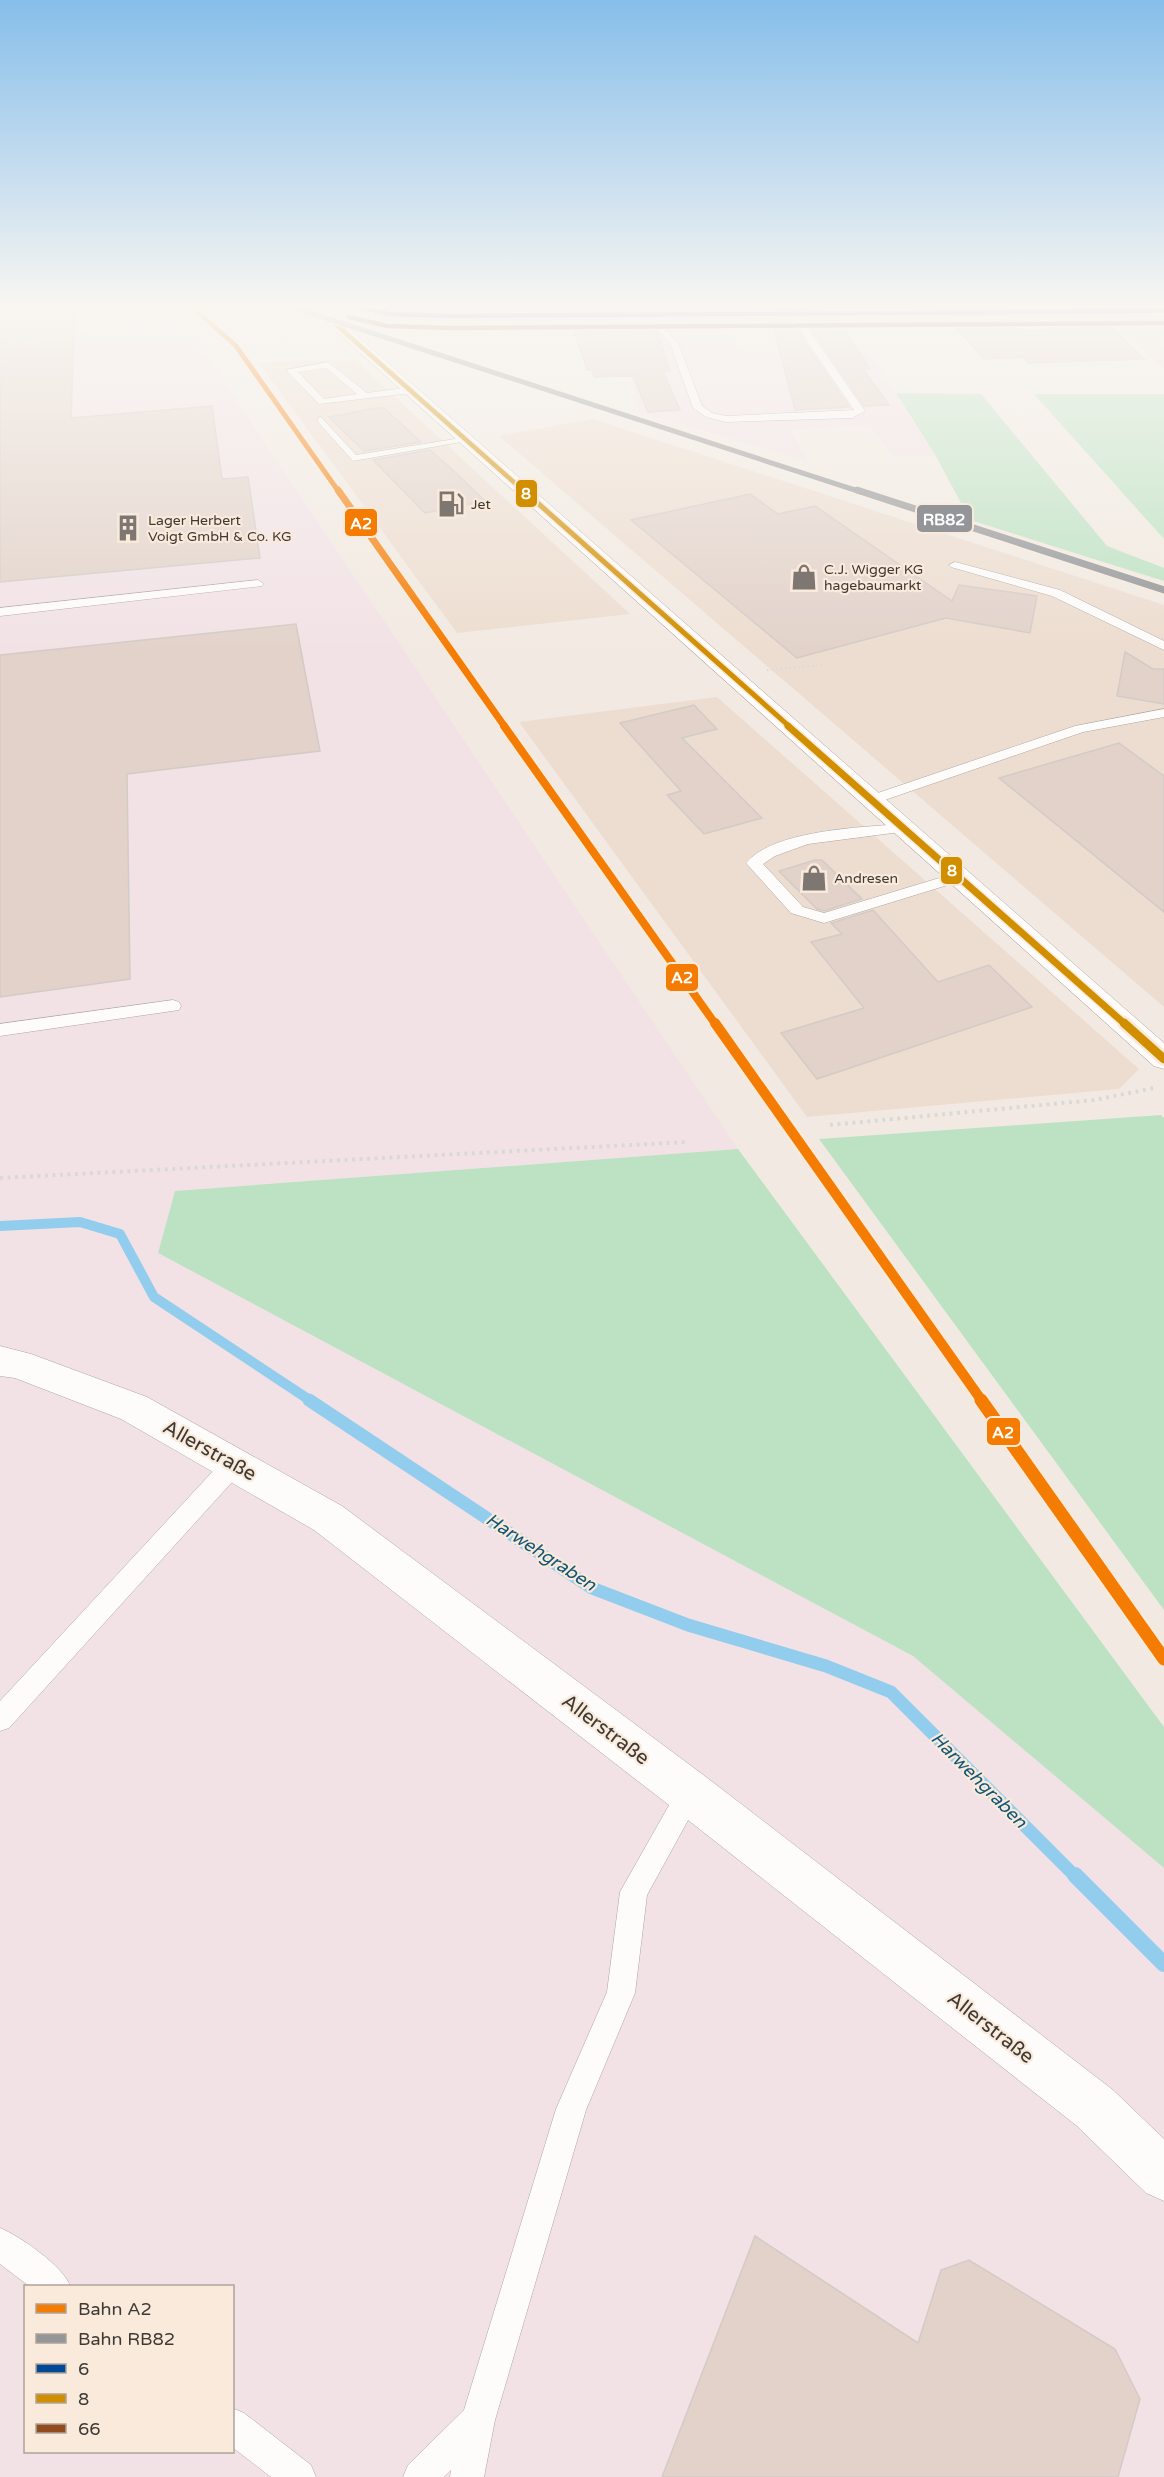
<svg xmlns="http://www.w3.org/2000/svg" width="1164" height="2477" viewBox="0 0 1164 2477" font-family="'Varela Round',sans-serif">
<rect width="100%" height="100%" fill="#f2eae2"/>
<!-- built -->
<g fill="#edddd0">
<path d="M 1106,318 L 1164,318 L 1164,368 Z"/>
<path d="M 302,360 L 356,361 L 630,614 L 457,633 L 259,363 Z"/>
<path d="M 593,419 L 1164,605 L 1164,1007 L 499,436 Z"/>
<path d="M 717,697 L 1139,1069 L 1119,1089 L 807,1117 L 519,722 Z"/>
</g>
<!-- industrial -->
<g fill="#f2e2e6" fill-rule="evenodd">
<path d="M 0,305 L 173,306 L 738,1149 L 175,1191 L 158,1253 L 913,1656 L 1164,1868 L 1164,2477 L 0,2477 ZM 26,2286 L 232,2286 L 232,2452 L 26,2452 Z"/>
<path d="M 619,320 L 657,320 L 677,337 L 733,339 L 741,351 L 867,350 L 936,456 L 894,456 L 869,425 L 789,430 L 808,461 L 639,412 Z"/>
</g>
<!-- green -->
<g fill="#bce2c3">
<path d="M 896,393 L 981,394 L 1107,546 L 1164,568 L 1164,581 L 970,520 L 936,456 Z"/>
<path d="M 1034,394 L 1164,394 L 1164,539 Z"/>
<path d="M 1161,1115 L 1164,1118 L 1164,1610 L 819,1139 Z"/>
<path d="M 738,1149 L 1164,1727 L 1164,1868 L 913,1656 L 158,1253 L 175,1191 Z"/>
</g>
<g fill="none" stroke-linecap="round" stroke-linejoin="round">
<!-- stream-far2 -->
<path stroke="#93cded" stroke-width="10" d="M 0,1226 L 80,1222 L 120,1234 L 154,1297 L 311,1401"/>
<!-- stream-far1 -->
<path stroke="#93cded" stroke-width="13" d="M 309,1400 L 592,1588 L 688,1625 L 826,1666 L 891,1692 L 1076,1877"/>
<!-- stream -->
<path stroke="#93cded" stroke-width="16" d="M 1075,1875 L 1164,1964"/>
</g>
<!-- building -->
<g fill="#e2d2ca" stroke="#d3cbc6" stroke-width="1.5">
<path d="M 0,305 L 75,305 L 71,418 L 212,406 L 222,479 L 248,477 L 260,558 L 0,582 Z"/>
<path d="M 838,320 L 870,369 L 863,369 L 889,405 L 864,406 L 806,321 Z"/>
<path d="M 793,321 L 804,341 L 849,407 L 795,410 L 772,322 Z"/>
<path d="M 1011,322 L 1019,331 L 1111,327 L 1144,359 L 1028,363 L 1023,357 L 984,359 L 952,323 Z"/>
<path d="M 654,323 L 670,371 L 663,371 L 680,410 L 648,412 L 633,376 L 594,377 L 592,370 L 587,370 L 572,324 Z"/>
<path d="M 377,408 L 384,408 L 421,442 L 364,451 L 329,417 Z"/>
<path d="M 430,450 L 456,473 L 485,501 L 425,513 L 373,460 Z"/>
<path d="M 750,494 L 778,514 L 815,506 L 952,601 L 959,585 L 1037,596 L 1030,633 L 946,618 L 797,658 L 631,520 Z"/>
<path d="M 296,624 L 320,751 L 127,774 L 130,979 L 0,997 L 0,655 Z"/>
<path d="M 1125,652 L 1153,669 L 1164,669 L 1164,704 L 1117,696 Z"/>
<path d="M 694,705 L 717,729 L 682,738 L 762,818 L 704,834 L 667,795 L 681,791 L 620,723 Z"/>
<path d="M 1119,743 L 1164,776 L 1164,912 L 999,778 Z"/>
<path d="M 815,860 L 822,860 L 862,899 L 824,911 L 817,909 L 779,871 Z"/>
<path d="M 873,910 L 938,982 L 989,965 L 1032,1007 L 817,1079 L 781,1033 L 864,1008 L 811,942 L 842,934 L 831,923 Z"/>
<path d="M 755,2236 L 918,2343 L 941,2270 L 969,2260 L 1115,2349 L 1140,2399 L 1118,2477 L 662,2477 Z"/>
</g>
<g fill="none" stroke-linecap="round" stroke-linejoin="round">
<!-- lane casing -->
<g stroke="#ada6a0" stroke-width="1">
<g id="lane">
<path d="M 796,311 L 865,411 L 852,418 L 726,422 L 706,417 L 693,408 L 670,344 L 657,329 L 654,314 L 658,311 L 662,314 L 665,328 L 678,343 L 702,406 L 712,413 L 726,416 L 854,410 L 806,340 L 792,314 Z"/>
<path d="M 328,362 L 367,393 L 411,387 L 416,390 L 411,393 L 319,404 L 286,370 ZM 326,368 L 357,394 L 324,399 L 298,372 Z"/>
<path d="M 321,417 L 356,455 L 467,437 L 472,440 L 353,461 L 318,422 L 318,418 Z"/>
<path d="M 955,562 L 1060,590 L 1164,641 L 1164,650 L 1052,596 L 951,567 L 949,565 Z"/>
<path d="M 258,580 L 264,584 L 262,586 L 0,616 L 0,608 Z"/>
<path d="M 1164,709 L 1164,717 L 1083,732 L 876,803 L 871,804 L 864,800 L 866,797 L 1075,726 Z"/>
<path d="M 903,824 L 908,825 L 910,828 L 908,831 L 808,844 L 775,856 L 763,864 L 803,907 L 824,913 L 959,872 L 967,877 L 964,880 L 824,923 L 791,913 L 746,863 C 773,830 863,827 903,824 Z"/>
<path d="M 173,1000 L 179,1002 L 181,1006 L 179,1010 L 0,1036 L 0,1024 Z"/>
<path d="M 235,1453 L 243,1456 L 246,1463 L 243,1470 L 9,1728 L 0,1731 L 0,1701 L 227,1456 Z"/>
<path d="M 690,1780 L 699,1784 L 703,1793 L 647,1895 L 635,1993 L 586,2110 L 495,2420 L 484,2477 L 450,2477 L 451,2470 L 444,2477 L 403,2477 L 408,2465 L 464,2410 L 556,2109 L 607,1992 L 620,1892 L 681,1784 Z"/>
<path d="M 0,2228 C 20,2236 64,2267 70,2286 L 29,2286 L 0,2264 Z"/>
<path d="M 232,2408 L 244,2413 L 311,2465 L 316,2477 L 271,2477 L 232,2447 Z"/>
</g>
</g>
<!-- street casing -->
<g stroke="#ada6a0" stroke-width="1">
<g id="street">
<path d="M 784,305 L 798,305 L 803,314 L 796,318 L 791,317 Z"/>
<path d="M 0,1346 L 31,1354 L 147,1397 L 342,1506 L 706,1777 L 1113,2090 L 1164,2139 L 1164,2201 L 1146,2193 L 1077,2126 L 674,1809 L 314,1530 L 121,1419 L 15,1378 L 0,1376 Z"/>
</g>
</g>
<!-- secondary casing -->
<g stroke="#ada6a0" stroke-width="1">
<g id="secondary">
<path d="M 307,305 L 322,305 L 1164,1043 L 1164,1069 L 1154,1066 Z"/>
<path d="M 345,305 L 452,312 L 1164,307 L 1164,315 L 452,320 L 389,318 L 347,308 Z"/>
</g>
</g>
<!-- path-far2 -->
<g stroke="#dbd9d7" stroke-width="1.5" stroke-dasharray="1.5 2" stroke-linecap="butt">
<path d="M 248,322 L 267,325 L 295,348"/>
<path d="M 0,340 L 248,322 L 279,305"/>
</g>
<!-- path-far1 -->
<path stroke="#dbd9d7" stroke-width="2" stroke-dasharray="1.5 3" stroke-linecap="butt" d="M 767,670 L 824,665"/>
<!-- path -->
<g stroke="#dbd9d7" stroke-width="4" stroke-dasharray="3 4.5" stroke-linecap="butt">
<path d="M 830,1125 L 1094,1100 L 1154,1088"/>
<path d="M 0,1178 L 688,1142"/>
</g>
<!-- lane -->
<use href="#lane" fill="#fdfcfb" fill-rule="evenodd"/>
<!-- street -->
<use href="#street" fill="#fdfcfb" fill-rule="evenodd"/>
<!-- secondary -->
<use href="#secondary" fill="#fdfcfb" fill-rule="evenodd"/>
<!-- bus-1 casing -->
<g stroke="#f9eadb" stroke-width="7">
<path id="bus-1" d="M 352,305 L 389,314 L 452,316 L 1164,311"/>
</g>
<!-- bus-2-far3 casing -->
<g stroke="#f9eadb" stroke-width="7">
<path id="bus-2-far3" d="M 314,305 L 525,492"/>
</g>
<!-- bus-2-far2 casing -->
<g stroke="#f9eadb" stroke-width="8">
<path id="bus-2-far2" d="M 523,490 L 790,727"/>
</g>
<!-- bus-2-far1 casing -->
<g stroke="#f9eadb" stroke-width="10">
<path id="bus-2-far1" d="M 788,726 L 1126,1025"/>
</g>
<!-- bus-2 casing -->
<g stroke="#f9eadb" stroke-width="14">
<path id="bus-2" d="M 1124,1023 L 1164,1059"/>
</g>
<!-- bus-3 casing -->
<g stroke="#f9eadb" stroke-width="7">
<path id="bus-3" d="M 349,317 L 387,326 L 452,328 L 1164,323"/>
</g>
<!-- bus-1 -->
<use href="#bus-1" stroke="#004996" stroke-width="4.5"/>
<!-- bus-2-far3 -->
<use href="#bus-2-far3" stroke="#d18f00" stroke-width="4.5"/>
<!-- bus-2-far2 -->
<use href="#bus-2-far2" stroke="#d18f00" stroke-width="5"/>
<!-- bus-2-far1 -->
<use href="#bus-2-far1" stroke="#d18f00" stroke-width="7"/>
<!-- bus-2 -->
<use href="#bus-2" stroke="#d18f00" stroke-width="9"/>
<!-- bus-3 -->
<use href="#bus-3" stroke="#914b1e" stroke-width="4.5"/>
<!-- rail-1-far4 casing -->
<g stroke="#f9eadb" stroke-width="8">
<path id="rail-1-far4" d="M 190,305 L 236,346 L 339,492"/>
</g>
<!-- rail-1-far3 casing -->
<g stroke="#f9eadb" stroke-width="10">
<path id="rail-1-far3" d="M 338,490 L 505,727"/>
</g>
<!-- rail-1-far2 casing -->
<g stroke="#f9eadb" stroke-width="12">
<path id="rail-1-far2" d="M 504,726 L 716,1025"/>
</g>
<!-- rail-1-far1 casing -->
<g stroke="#f9eadb" stroke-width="15">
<path id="rail-1-far1" d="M 715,1023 L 982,1401"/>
</g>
<!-- rail-1 casing -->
<g stroke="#f9eadb" stroke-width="17">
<path id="rail-1" d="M 981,1400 L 1164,1659"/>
</g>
<!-- rail-2-far1 casing -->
<g stroke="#f9eadb" stroke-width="8">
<path id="rail-2-far1" d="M 286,305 L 861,492"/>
</g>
<!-- rail-2 casing -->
<g stroke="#f9eadb" stroke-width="10">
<path id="rail-2" d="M 857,490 L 1164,590"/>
</g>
<!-- rail-1-far4 -->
<use href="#rail-1-far4" stroke="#f57c03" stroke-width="5"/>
<!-- rail-1-far3 -->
<use href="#rail-1-far3" stroke="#f57c03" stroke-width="7"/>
<!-- rail-1-far2 -->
<use href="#rail-1-far2" stroke="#f57c03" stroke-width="8"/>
<!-- rail-1-far1 -->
<use href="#rail-1-far1" stroke="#f57c03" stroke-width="10"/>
<!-- rail-1 -->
<use href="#rail-1" stroke="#f57c03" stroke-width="13"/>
<!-- rail-2-far1 -->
<use href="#rail-2-far1" stroke="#939598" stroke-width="5"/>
<!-- rail-2 -->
<use href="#rail-2" stroke="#939598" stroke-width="7"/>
</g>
<!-- sky -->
<linearGradient id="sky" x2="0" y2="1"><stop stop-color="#86beea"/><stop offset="0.47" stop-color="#f9f6f2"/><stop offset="1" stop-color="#f9f6f2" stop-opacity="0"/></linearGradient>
<rect width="1164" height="651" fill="url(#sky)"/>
<!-- icons -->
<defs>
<g id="fuel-bare" transform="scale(2.07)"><path d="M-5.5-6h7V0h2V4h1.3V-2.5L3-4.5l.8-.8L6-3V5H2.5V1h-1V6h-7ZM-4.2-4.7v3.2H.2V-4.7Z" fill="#7e7771" stroke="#f9eadb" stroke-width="2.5" paint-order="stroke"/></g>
<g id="building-bare" transform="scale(2.07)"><path d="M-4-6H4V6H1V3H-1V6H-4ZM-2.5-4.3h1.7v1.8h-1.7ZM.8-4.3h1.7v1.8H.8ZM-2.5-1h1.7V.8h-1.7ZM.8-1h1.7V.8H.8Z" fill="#7e7771" stroke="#f9eadb" stroke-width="2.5" paint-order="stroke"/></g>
<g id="shop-bare" transform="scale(2.07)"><path d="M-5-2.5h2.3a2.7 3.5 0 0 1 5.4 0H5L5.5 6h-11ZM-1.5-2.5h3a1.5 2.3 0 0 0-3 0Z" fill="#7e7771" stroke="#f9eadb" stroke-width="2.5" paint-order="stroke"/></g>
</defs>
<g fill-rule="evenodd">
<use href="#fuel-bare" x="451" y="504"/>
<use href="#building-bare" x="128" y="528"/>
<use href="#shop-bare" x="804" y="577"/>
<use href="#shop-bare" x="814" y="878"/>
</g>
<g text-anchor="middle" stroke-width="4.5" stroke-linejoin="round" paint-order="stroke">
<!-- far-poi labels -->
<g font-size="14" fill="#3f3934" stroke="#f9eadb" text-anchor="start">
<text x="471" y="509">Jet</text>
<text x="148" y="525">Lager Herbert<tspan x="148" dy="16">Voigt GmbH &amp; Co. KG</tspan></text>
<text x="824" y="574">C.J. Wigger KG<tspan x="824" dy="16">hagebaumarkt</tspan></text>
<text x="834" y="883">Andresen</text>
</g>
<!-- water labels -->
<g font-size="18" font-style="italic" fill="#125677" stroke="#f9eadb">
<text transform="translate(541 1552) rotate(33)" y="6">Harwehgraben</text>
<text transform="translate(979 1780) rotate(45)" y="6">Harwehgraben</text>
</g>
<!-- near-street labels -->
<g font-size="20" fill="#3f3934" stroke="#f9eadb">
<text transform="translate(210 1450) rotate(29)" y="7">Allerstraße</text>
<text transform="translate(606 1729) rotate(37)" y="7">Allerstraße</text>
<text transform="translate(991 2027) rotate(38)" y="7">Allerstraße</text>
</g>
</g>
<g stroke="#f9eadb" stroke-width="2">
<rect x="515" y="479" width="23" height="29" rx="6" fill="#d18f00"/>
<rect x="916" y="504" width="57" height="29" rx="6" fill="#939598"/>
<rect x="344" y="508" width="34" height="29" rx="6" fill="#f57c03"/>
<rect x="940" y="856" width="23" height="29" rx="6" fill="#d18f00"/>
<rect x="665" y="963" width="34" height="29" rx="6" fill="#f57c03"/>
<rect x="986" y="1417" width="35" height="29" rx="6" fill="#f57c03"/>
</g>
<g font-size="16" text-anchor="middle" font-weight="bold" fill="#fff">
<text x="526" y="499">8</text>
<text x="944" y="525">RB82</text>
<text x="361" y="529">A2</text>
<text x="952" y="876">8</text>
<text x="682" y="983">A2</text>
<text x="1003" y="1438">A2</text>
</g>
<!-- legend -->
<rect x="24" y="2285" width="210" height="168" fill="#f9eadb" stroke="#afa398" stroke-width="1.5"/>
<rect x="36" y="2304" width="30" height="9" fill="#f57c03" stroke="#afa398" stroke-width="1.5"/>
<text x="78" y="2315" font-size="18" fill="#3f3934">Bahn A2</text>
<rect x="36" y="2334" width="30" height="9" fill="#939598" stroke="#afa398" stroke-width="1.5"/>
<text x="78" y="2345" font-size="18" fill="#3f3934">Bahn RB82</text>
<rect x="36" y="2364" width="30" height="9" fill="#004996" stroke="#afa398" stroke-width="1.5"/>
<text x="78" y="2375" font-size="18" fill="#3f3934">6</text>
<rect x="36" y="2394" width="30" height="9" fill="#d18f00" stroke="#afa398" stroke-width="1.5"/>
<text x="78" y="2405" font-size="18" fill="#3f3934">8</text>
<rect x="36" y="2424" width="30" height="9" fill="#914b1e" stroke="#afa398" stroke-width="1.5"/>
<text x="78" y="2435" font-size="18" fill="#3f3934">66</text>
</svg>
